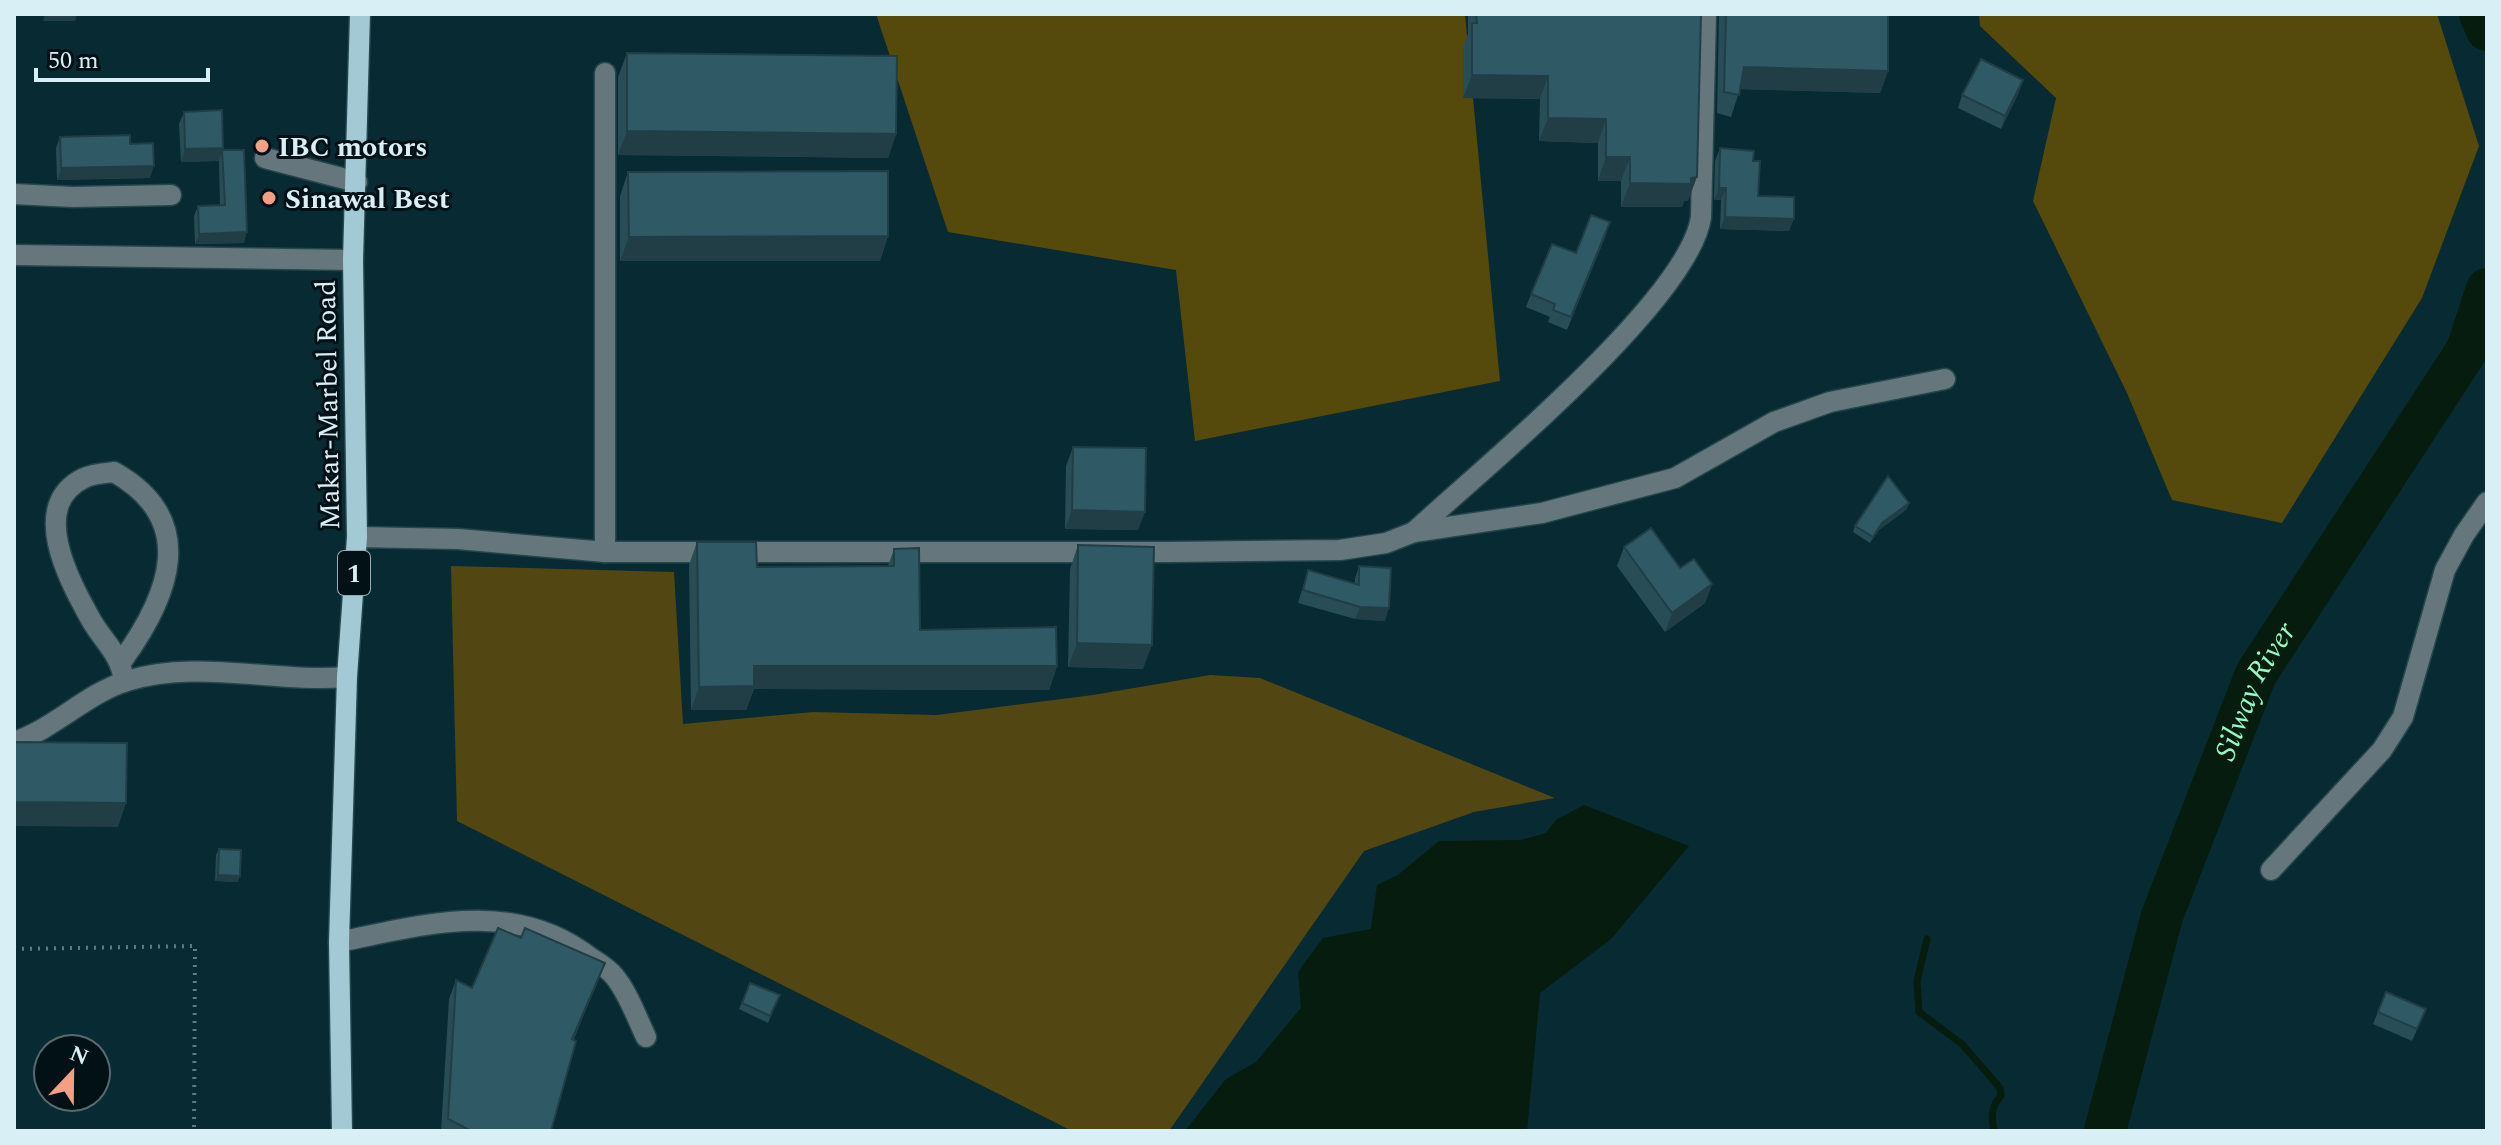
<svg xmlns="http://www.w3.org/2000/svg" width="2501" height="1145" viewBox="0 0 2501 1145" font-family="Spectral,serif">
<rect width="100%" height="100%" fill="#082a32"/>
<!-- green -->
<path fill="#524712" d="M 451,566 L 674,572 L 683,724 L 813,712 L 937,715 L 1093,695 L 1210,675 L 1260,678 L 1555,798 L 1474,812 L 1364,851 L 1169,1131 L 1072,1131 L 457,821 Z"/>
<!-- forest -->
<g fill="#55490b">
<path d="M 876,14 L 1465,14 L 1500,381 L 1195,441 L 1176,270 L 948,232 Z"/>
<path d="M 1979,14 L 2437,14 L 2479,146 L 2422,298 L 2282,523 L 2172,500 L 2127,393 L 2033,201 L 2056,98 L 1980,26 Z"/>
</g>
<!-- water -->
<path fill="#051c0f" d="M 1584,805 L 1689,846 L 1611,939 L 1540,993 L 1527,1131 L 1185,1131 L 1226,1079 L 1256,1062 L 1301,1008 L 1298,972 L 1323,938 L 1371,929 L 1377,885 L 1398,875 L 1439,841 L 1521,840 L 1546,833 L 1556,820 Z"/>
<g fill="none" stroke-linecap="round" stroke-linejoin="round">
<!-- stream -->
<path stroke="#051c0f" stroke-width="7" d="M 1927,939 L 1917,981 L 1919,1012 L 1962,1044 L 2000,1088 L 2001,1096 C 1991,1106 1991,1117 1994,1131"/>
<!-- river -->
<g stroke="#051c0f" stroke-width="42">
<path d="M 2480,14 L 2487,30"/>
<path id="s1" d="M 2105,1131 L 2162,916 L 2256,674 L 2467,350 L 2487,289"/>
</g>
<!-- minor casing -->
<g stroke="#25464d" stroke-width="23">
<g id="minor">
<path d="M 605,73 L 605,552"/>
<path d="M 265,158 L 357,182"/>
<path d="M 14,194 L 73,197 L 171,195"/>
<path d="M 14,255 L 353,260"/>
<path d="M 1414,532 L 1542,513 L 1675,478 L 1774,422 L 1830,402 L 1945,379"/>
<path d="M 357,537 L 458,539 L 605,552 L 1169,552 L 1340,550 L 1386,543 L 1414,532 C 1481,470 1689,300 1701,217 L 1706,14"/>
<path d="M 122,661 C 170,595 199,520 114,472 C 105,473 92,474 84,478 C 28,505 69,580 90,618 C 103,642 121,653 124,682"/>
<path d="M 14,742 C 54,729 87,693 127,681 C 197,659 275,683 347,677"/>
<path d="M 2271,870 L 2382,750 L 2403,717 L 2445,570 L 2464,535 L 2487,502"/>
<path d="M 339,942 C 425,924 515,898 591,958 C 599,963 609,969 615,977 C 628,993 637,1018 646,1037"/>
</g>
</g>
<!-- major casing -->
<g stroke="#25464d" stroke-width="23">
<path id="major" d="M 342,1131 L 339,942 L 347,677 L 357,537 L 353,260 L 360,14"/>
</g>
<!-- path -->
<path stroke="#5f7c84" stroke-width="4" stroke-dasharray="2 6" stroke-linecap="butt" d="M 14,949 L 195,946 L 194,1131"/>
<!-- minor -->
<use href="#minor" stroke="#65777c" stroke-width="20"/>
<!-- major -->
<use href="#major" stroke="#a3c9d4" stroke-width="20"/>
</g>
<!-- wall -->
<g fill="#284d56">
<path d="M 1468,14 L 1701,14 L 1688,201 L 1684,201 L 1682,207 L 1621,207 L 1621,181 L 1598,181 L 1598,143 L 1539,141 L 1540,99 L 1463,98 L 1463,47 L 1468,34 Z"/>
<path d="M 1719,14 L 1888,14 L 1888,71 L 1880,93 L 1740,89 L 1731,117 L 1717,113 Z"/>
<path d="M 627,53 L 896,134 L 888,158 L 618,155 L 618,77 Z"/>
<path d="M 2019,92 L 2001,129 L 1958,108 L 1962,95 Z"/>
<path d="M 184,112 L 223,148 L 222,150 L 244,243 L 195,244 L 194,216 L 198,206 L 220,206 L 219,161 L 181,162 L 179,124 Z"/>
<path d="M 60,137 L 130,144 L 150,178 L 57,180 L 56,148 Z"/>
<path d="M 1720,148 L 1753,161 L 1758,196 L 1789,231 L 1720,229 L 1721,200 L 1714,200 L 1715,161 Z"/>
<path d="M 628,172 L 888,236 L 880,261 L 620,261 L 620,196 Z"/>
<path d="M 1606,235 L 1567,330 L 1548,322 L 1550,317 L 1526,307 L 1531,294 L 1576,253 Z"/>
<path d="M 1073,447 L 1138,530 L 1065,529 L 1066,466 Z"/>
<path d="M 1907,509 L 1879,530 L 1870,543 L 1853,532 L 1855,526 Z"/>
<path d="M 697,542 L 757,567 L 888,566 L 894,549 L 920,630 L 1057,666 L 1049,690 L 754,689 L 746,710 L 691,710 L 689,565 Z"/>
<path d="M 1078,545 L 1143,669 L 1068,667 L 1070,569 Z"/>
<path d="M 1624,547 L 1680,568 L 1712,584 L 1705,603 L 1665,632 L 1617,566 Z"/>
<path d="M 1359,566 L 1385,621 L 1355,619 L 1298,603 L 1308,570 L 1355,583 L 1355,579 Z"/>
<path d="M 219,849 L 238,882 L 215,881 L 216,855 Z"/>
<path d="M 605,963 L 574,1039 L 551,1131 L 441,1131 L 449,999 L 456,980 L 472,988 Z"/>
<path d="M 750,983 L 780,995 L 768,1023 L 739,1009 Z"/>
<path d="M 2386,992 L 2421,1021 L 2412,1041 L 2373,1024 Z"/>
</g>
<!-- shaded-wall -->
<g fill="#213e46">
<path d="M 45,14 L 77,14 L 75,21 L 43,21 Z"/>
<path d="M 1744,67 L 1888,71 L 1880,93 L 1737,89 Z"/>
<path d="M 1472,75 L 1548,76 L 1540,99 L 1463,98 Z"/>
<path d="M 2023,80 L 2019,92 L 2001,129 L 2005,116 Z"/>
<path d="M 1548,118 L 1606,119 L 1598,143 L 1539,141 Z"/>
<path d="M 627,131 L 896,134 L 888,158 L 618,155 Z"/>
<path d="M 223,148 L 219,161 L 181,162 L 185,149 Z"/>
<path d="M 1606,157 L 1630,157 L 1621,181 L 1598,181 Z"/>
<path d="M 154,166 L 150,178 L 57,180 L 61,168 Z"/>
<path d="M 1697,177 L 1688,201 L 1684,201 L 1682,207 L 1621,207 L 1630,183 Z"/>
<path d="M 1719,188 L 1726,188 L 1721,200 L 1714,200 Z"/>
<path d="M 1725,217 L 1794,219 L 1789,231 L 1720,229 Z"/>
<path d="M 247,232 L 244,243 L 195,244 L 199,234 Z"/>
<path d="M 888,236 L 880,261 L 620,261 L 629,237 Z"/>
<path d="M 1909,503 L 1907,509 L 1879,530 L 1870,543 L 1873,537 L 1882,523 Z"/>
<path d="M 1072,510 L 1145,512 L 1138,530 L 1065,529 Z"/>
<path d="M 1712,584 L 1705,603 L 1665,632 L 1672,613 Z"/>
<path d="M 1360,607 L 1389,608 L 1385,621 L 1355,619 Z"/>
<path d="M 1077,643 L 1152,645 L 1143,669 L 1068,667 Z"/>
<path d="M 754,666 L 1057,666 L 1049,690 L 754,689 L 746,710 L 691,710 L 699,687 Z"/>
<path d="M 14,802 L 126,803 L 118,827 L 14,826 Z"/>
<path d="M 218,875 L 240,876 L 238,882 L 215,881 Z"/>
<path d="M 605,963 L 598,982 L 565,1058 L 572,1039 Z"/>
</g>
<!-- building -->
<g fill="#2f5964" stroke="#213e46" stroke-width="2">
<path d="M 1476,14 L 1701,14 L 1697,177 L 1691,178 L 1691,184 L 1630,183 L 1630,157 L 1606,157 L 1606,119 L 1548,118 L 1548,76 L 1472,75 L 1472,23 L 1477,23 Z"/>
<path d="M 1726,14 L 1888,14 L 1888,71 L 1744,67 L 1739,95 L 1724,92 Z"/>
<path d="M 627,53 L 897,56 L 896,134 L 627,131 Z"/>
<path d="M 1981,59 L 2023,80 L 2005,116 L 1962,95 Z"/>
<path d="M 222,110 L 223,148 L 185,149 L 184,112 Z"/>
<path d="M 130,135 L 130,144 L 153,143 L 154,166 L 61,168 L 60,137 Z"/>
<path d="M 1720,148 L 1754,151 L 1753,161 L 1760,161 L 1758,196 L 1794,197 L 1794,219 L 1725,217 L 1726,188 L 1719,188 Z"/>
<path d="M 222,150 L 244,150 L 247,232 L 199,234 L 198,206 L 225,205 Z"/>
<path d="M 888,171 L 888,236 L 629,237 L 628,172 Z"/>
<path d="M 1591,215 L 1610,222 L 1571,317 L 1553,310 L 1555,304 L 1531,294 L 1552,244 L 1576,253 Z"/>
<path d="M 1073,447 L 1146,448 L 1145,512 L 1072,510 Z"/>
<path d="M 1888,476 L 1909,503 L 1882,523 L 1873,537 L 1855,526 Z"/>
<path d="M 1651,528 L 1680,568 L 1694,559 L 1712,584 L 1672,613 L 1624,547 Z"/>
<path d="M 697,542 L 756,542 L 757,567 L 894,566 L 894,549 L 919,548 L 920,630 L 1056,627 L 1057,666 L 754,666 L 754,686 L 699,687 Z"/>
<path d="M 1078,545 L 1154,547 L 1152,645 L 1077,643 Z"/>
<path d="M 1359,566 L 1391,568 L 1389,608 L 1360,607 L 1303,590 L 1308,570 L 1359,585 Z"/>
<path d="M 14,742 L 127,743 L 126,803 L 14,802 Z"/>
<path d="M 219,849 L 241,850 L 240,876 L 218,875 Z"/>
<path d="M 498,928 L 521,938 L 525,928 L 605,963 L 572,1039 L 576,1041 L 551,1131 L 471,1131 L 448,1119 L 456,980 L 472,988 Z"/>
<path d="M 750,983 L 780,995 L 770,1016 L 742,1003 Z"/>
<path d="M 2386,992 L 2426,1009 L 2417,1029 L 2378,1012 Z"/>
</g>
<!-- markers -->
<g fill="#f39f85" stroke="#021116" stroke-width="3">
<circle cx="262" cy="146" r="8"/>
<circle cx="269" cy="198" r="8"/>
</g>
<g text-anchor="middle" stroke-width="6" stroke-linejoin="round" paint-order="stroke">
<!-- shield labels -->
<rect fill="#021116" stroke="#98acb3" stroke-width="2" x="338" y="551" width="32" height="44" rx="6"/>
<g font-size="26" font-weight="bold" fill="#d9eff6">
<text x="354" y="582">1</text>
</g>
<!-- poi labels -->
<g font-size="28" font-weight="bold" fill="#d9eff6" stroke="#021116" text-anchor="start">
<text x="278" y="156">IBC motors</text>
<text x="285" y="208">Sinawal Best</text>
</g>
<!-- street labels -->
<g font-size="28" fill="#d9eff6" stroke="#021116">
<text transform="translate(327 405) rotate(-91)" y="10">Makar-Marbel Road</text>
</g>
<!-- water labels -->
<g font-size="30" font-style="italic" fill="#94fbc0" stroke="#021116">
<text dy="10" stroke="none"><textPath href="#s1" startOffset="466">Silway River</textPath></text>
</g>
</g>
<!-- border -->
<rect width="2501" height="1145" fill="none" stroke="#d9eff6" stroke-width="32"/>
<!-- north arrow -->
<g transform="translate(72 1073) rotate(22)"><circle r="38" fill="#021116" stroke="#586a70" stroke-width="2"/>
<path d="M0-6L14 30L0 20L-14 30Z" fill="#f39f85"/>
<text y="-12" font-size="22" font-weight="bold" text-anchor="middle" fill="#d9eff6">N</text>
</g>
<!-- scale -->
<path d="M36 68v12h172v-12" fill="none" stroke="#d9eff6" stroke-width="4"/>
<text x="48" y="68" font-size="24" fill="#d9eff6" stroke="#021116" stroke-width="6" paint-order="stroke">50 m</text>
</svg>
